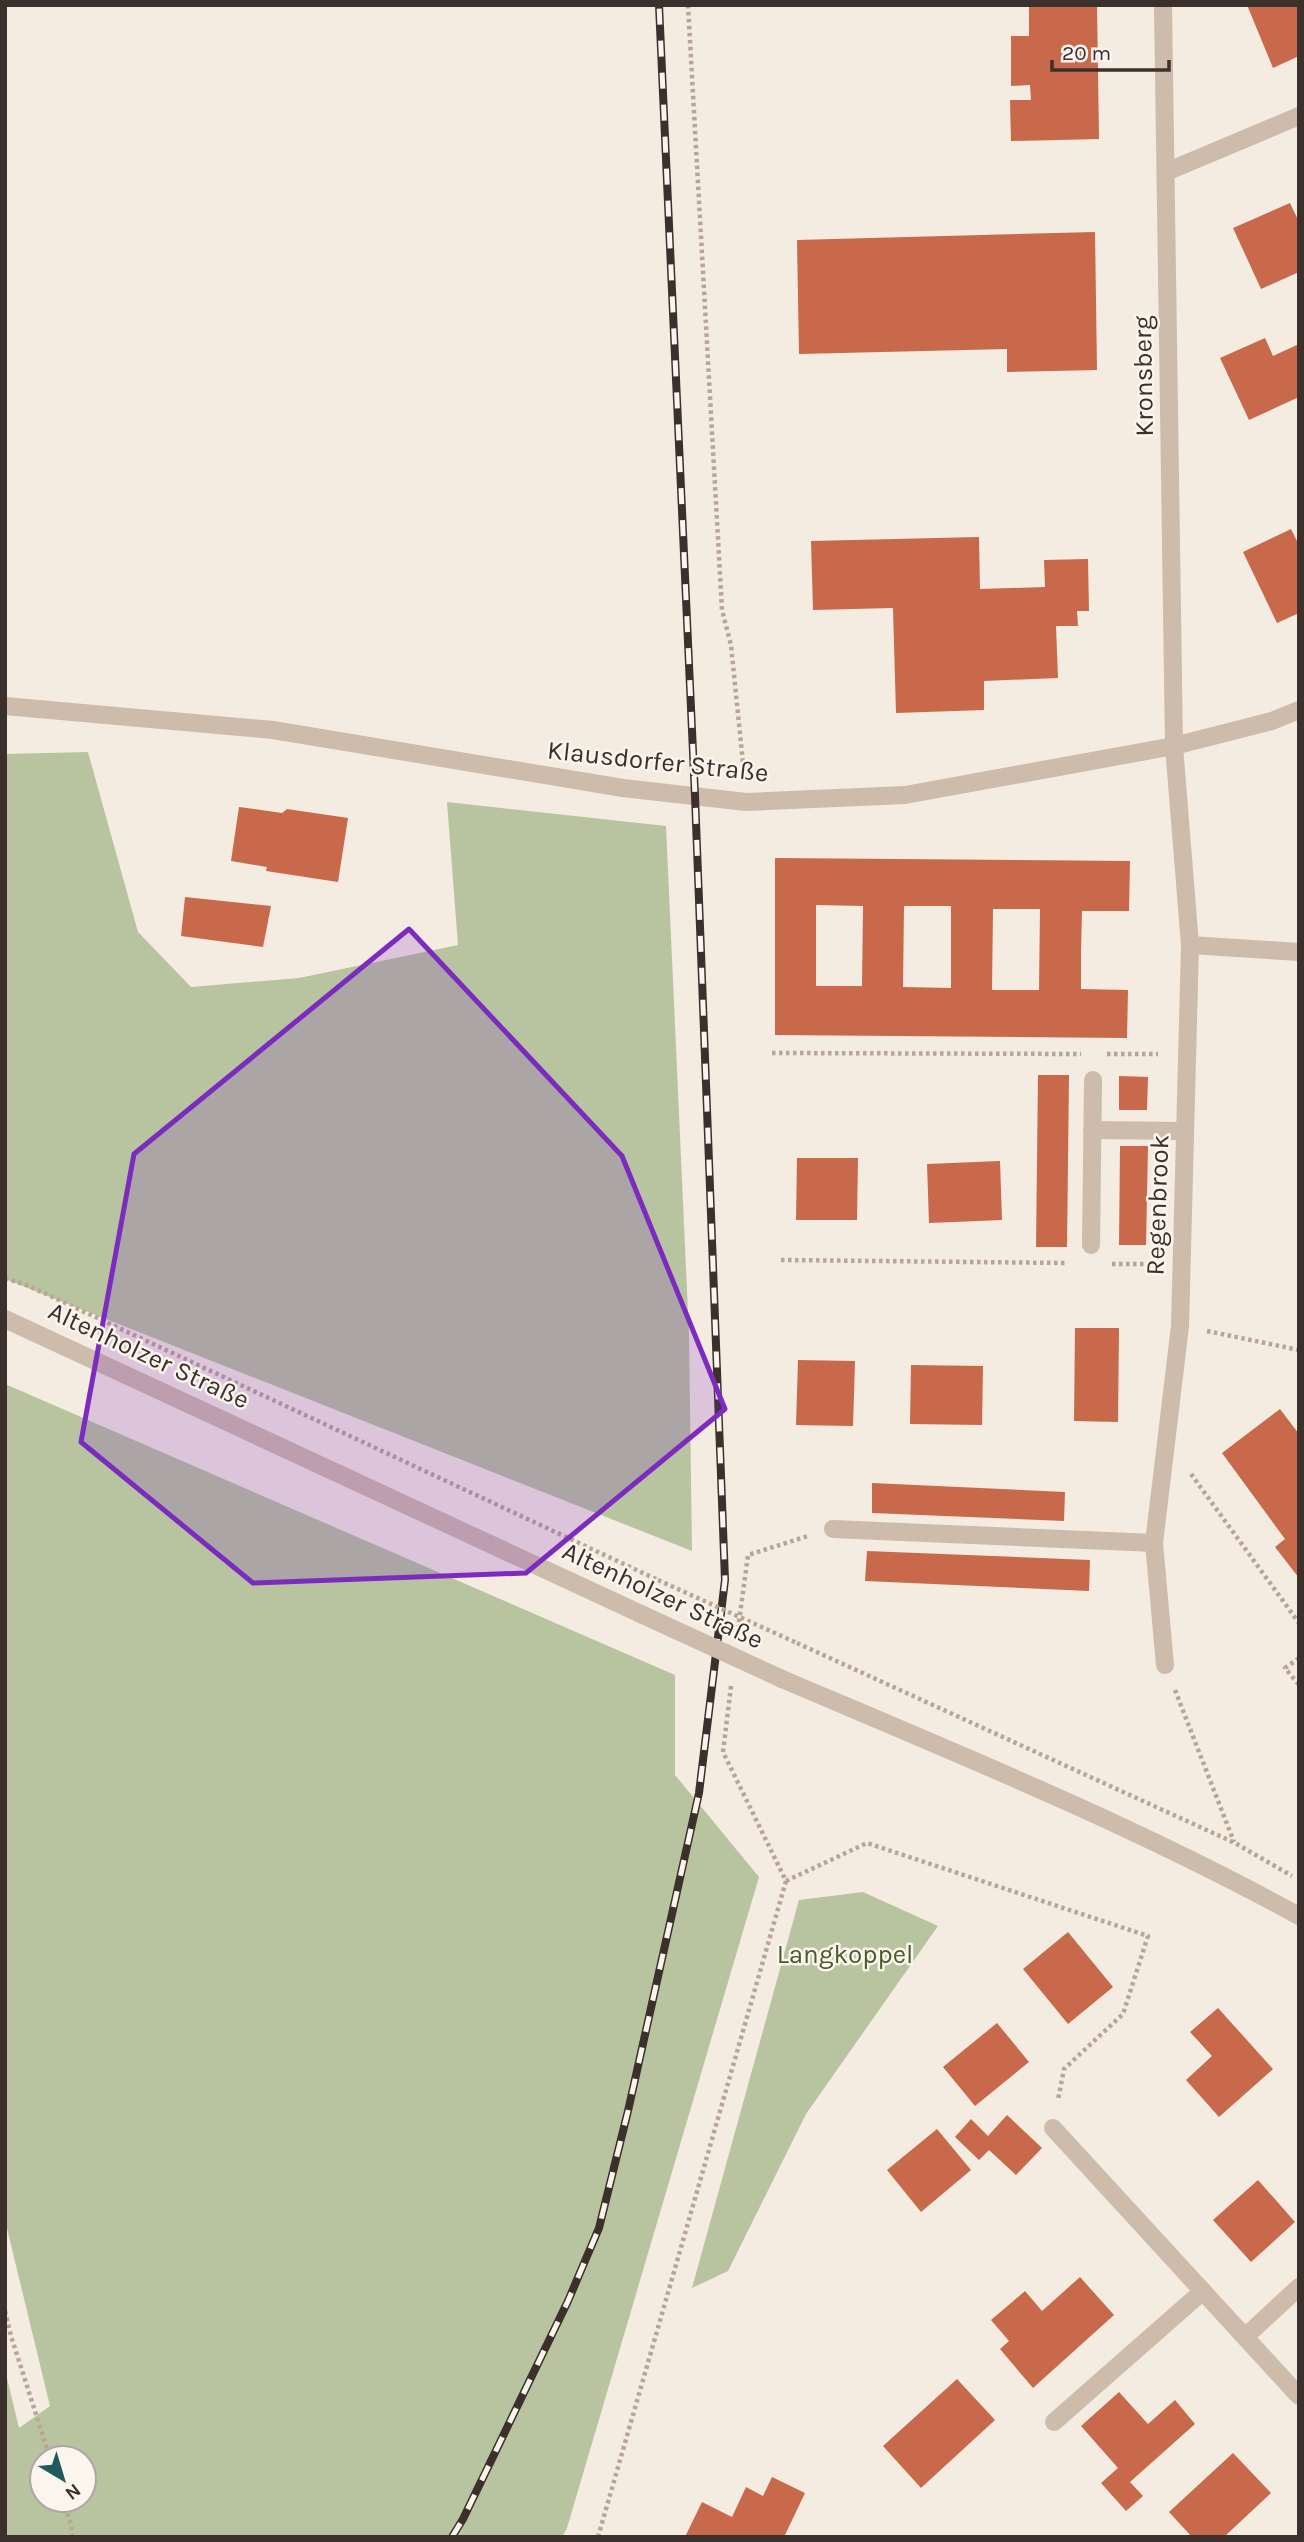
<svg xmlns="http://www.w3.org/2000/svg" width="1304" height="2542" viewBox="0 0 1304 2542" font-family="Karla,sans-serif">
<rect width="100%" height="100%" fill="#f4ebe1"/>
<!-- green -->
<g fill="#b8c4a0" fill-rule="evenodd">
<path d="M 88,752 L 138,932 L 191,987 L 299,978 L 458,945 L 447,802 L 666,826 L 689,1335 L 692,1551 L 5,1279 L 5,754 Z"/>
<path d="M 5,1384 L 675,1675 L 675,1775 L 759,1877 L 567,2528 L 562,2537 L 5,2537 L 5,2370 L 19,2428 L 50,2406 L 5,2220 ZM 42,2458 L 84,2458 L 84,2500 L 42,2500 Z"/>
<path d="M 863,1892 L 938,1926 L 806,2114 L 728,2271 L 692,2288 L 799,1900 Z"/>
</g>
<!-- building -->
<g fill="#c8694b" fill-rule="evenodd">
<path d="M 1029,5 L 1097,5 L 1099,139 L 1011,141 L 1010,100 L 1031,100 L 1030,85 L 1011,86 L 1011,36 L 1029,36 Z"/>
<path d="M 1247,5 L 1298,5 L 1299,56 L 1273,68 Z"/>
<path d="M 1290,203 L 1299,222 L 1299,272 L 1261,289 L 1233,228 Z"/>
<path d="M 1095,232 L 1097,370 L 1007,372 L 1007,349 L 799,354 L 797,240 Z"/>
<path d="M 1265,338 L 1273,356 L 1299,344 L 1299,397 L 1249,420 L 1220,358 Z"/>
<path d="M 1291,529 L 1299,545 L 1299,613 L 1277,623 L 1243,552 Z"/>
<path d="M 979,537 L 980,589 L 1045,587 L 1044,560 L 1088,559 L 1089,611 L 1077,611 L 1078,626 L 1056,626 L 1058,678 L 984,681 L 984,710 L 896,713 L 893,608 L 813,610 L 811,541 Z"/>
<path d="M 239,807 L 282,813 L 287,809 L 348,818 L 338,882 L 266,871 L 267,867 L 231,861 Z"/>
<path d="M 775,858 L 1130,861 L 1129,911 L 1082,911 L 1081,951 L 1081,989 L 1128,990 L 1127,1038 L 775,1035 ZM 816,905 L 863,906 L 862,986 L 816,986 ZM 904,906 L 951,906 L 951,988 L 903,987 ZM 993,909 L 1040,909 L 1039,990 L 992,990 Z"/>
<path d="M 185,897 L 271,906 L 263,947 L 181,936 Z"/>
<path d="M 1038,1075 L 1069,1075 L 1067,1247 L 1036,1247 Z"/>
<path d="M 1119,1076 L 1148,1077 L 1147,1110 L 1119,1110 Z"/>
<path d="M 1120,1146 L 1148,1146 L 1146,1245 L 1119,1245 Z"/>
<path d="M 797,1158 L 858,1158 L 857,1220 L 796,1220 Z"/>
<path d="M 1000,1161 L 1002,1220 L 929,1223 L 927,1164 Z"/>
<path d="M 1075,1328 L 1119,1328 L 1118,1422 L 1074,1421 Z"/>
<path d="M 798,1360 L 855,1361 L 853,1426 L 796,1425 Z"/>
<path d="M 911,1365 L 983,1366 L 982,1425 L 910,1424 Z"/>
<path d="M 1280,1409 L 1299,1434 L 1299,1578 L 1275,1547 L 1285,1539 L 1222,1453 Z"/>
<path d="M 872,1483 L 1065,1492 L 1064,1521 L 872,1513 Z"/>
<path d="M 867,1551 L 1090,1560 L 1089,1591 L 865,1581 Z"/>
<path d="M 1068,1932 L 1113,1987 L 1068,2024 L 1023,1969 Z"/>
<path d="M 1218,2008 L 1273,2069 L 1219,2117 L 1186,2080 L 1212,2056 L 1190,2032 Z"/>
<path d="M 997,2023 L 1029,2062 L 975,2106 L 943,2067 Z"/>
<path d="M 1007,2115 L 1042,2148 L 1016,2175 L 989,2150 L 979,2160 L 955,2137 L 971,2119 L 988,2136 Z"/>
<path d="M 937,2129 L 971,2170 L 921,2212 L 887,2170 Z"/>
<path d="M 1258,2180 L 1295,2222 L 1251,2262 L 1213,2220 Z"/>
<path d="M 1080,2277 L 1114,2315 L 1033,2388 L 1000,2349 L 1009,2341 L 991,2320 L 1025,2291 L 1042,2311 Z"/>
<path d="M 957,2379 L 995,2420 L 921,2488 L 883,2446 Z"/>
<path d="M 1119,2392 L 1148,2424 L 1175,2400 L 1195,2424 L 1130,2482 L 1143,2496 L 1126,2511 L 1101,2483 L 1118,2468 L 1081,2426 Z"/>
<path d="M 1233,2453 L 1271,2493 L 1224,2537 L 1192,2537 L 1169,2512 Z"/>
<path d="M 772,2477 L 805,2493 L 784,2537 L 685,2537 L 702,2502 L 732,2517 L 746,2487 L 763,2496 Z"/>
</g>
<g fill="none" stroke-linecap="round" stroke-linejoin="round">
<!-- path -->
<g stroke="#b9a596" stroke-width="4.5" stroke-dasharray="3.5 3.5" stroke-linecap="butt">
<path d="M 688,5 L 722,610 L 731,645 L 744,773"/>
<path d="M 772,1053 L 1081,1054"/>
<path d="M 1107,1054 L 1158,1054"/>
<path d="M 781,1260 L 1068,1263"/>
<path d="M 1112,1264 L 1152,1264"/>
<path d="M 5,1278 L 29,1286 L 658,1580"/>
<path d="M 1207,1331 L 1299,1350"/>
<path d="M 1191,1474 L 1299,1623"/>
<path d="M 738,1629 L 748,1555 L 808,1536"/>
<path d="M 797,1643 L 1235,1843 L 1292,1876"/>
<path d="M 1299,1658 L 1285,1668 L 1299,1685"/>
<path d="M 1175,1690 L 1234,1842"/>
<path d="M 786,1881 L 867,1843 L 1148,1936 L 1123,2014 L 1064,2069 L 1058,2100"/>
<path d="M 5,2311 L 11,2336 L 50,2458"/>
<path d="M 63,2500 L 71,2525 L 72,2537"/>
<path d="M 598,2537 L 786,1881 L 723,1752 L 731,1686"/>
</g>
<!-- minor -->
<g stroke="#cdbbac" stroke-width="18">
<path d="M 1163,5 L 1174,746 L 1190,945 L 1180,1326 L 1154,1543 L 1165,1665"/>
<path d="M 1166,172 L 1299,116"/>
<path d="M 5,706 L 273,730 L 623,788 L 746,802 L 905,795 L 1174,746 L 1272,721 L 1299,710"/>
<path d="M 1190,945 L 1299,952"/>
<path d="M 1092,1130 L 1185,1131"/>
<path d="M 1091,1245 L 1093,1080"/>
<path d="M 5,1319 L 643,1615"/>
<path d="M 833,1529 L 1154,1543"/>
<path d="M 782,1679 C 956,1753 1133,1825 1299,1916"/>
<path d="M 1053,2128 L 1299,2396"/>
<path d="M 1245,2337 L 1299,2287"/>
<path d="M 1054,2422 L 1203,2291"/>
</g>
<!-- rail casing -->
<g stroke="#3b302b" stroke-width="8">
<path id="rail" d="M 452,2537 L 463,2519 L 568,2301 L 599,2228 L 628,2111 L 699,1793 L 725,1580 L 695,796 L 659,5"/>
</g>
<!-- rail -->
<use href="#rail" stroke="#fbf5ee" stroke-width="5" stroke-dasharray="16" stroke-linecap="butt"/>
<!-- path-bridge -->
<path stroke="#b9a596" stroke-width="4.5" stroke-dasharray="3.5 3.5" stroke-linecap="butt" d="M 658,1580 L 797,1643"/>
<!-- minor-bridge -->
<path stroke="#cdbbac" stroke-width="18" d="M 643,1615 L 782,1679"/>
</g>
<!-- marked area -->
<path fill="#7b2cbf" fill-opacity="0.2" stroke="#7b2cbf" stroke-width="5" stroke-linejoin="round" d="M 409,929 L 622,1156 L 725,1409 L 526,1573 L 253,1583 L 81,1442 L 134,1154 Z"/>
<g text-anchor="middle" stroke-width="5" stroke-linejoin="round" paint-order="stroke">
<!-- street labels -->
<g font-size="26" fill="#3b302b" stroke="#fbf5ee">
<text transform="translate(1143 376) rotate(-91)" y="9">Kronsberg</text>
<text transform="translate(658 761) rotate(6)" y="9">Klausdorfer Straße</text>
<text transform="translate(1157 1205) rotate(-88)" y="9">Regenbrook</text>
<text transform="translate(149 1355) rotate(25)" y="9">Altenholzer Straße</text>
<text transform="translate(663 1595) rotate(25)" y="9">Altenholzer Straße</text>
</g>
<!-- park labels -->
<g font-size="26" fill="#4a5a2e" stroke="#fbf5ee">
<text x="845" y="1963">Langkoppel</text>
</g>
</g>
<!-- border -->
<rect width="1304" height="2542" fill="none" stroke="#3b302b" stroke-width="14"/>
<!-- north arrow -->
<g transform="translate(63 2479) rotate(142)"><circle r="33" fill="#fbf5ee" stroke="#aea6a0" stroke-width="2"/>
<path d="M0-5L12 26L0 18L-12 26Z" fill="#1f5a5e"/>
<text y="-10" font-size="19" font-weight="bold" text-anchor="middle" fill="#3b302b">N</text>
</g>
<!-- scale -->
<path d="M1052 60v10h117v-10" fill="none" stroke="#3b302b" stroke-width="3.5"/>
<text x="1062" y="60" font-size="21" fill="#3b302b" stroke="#fbf5ee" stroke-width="5" paint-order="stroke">20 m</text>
</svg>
